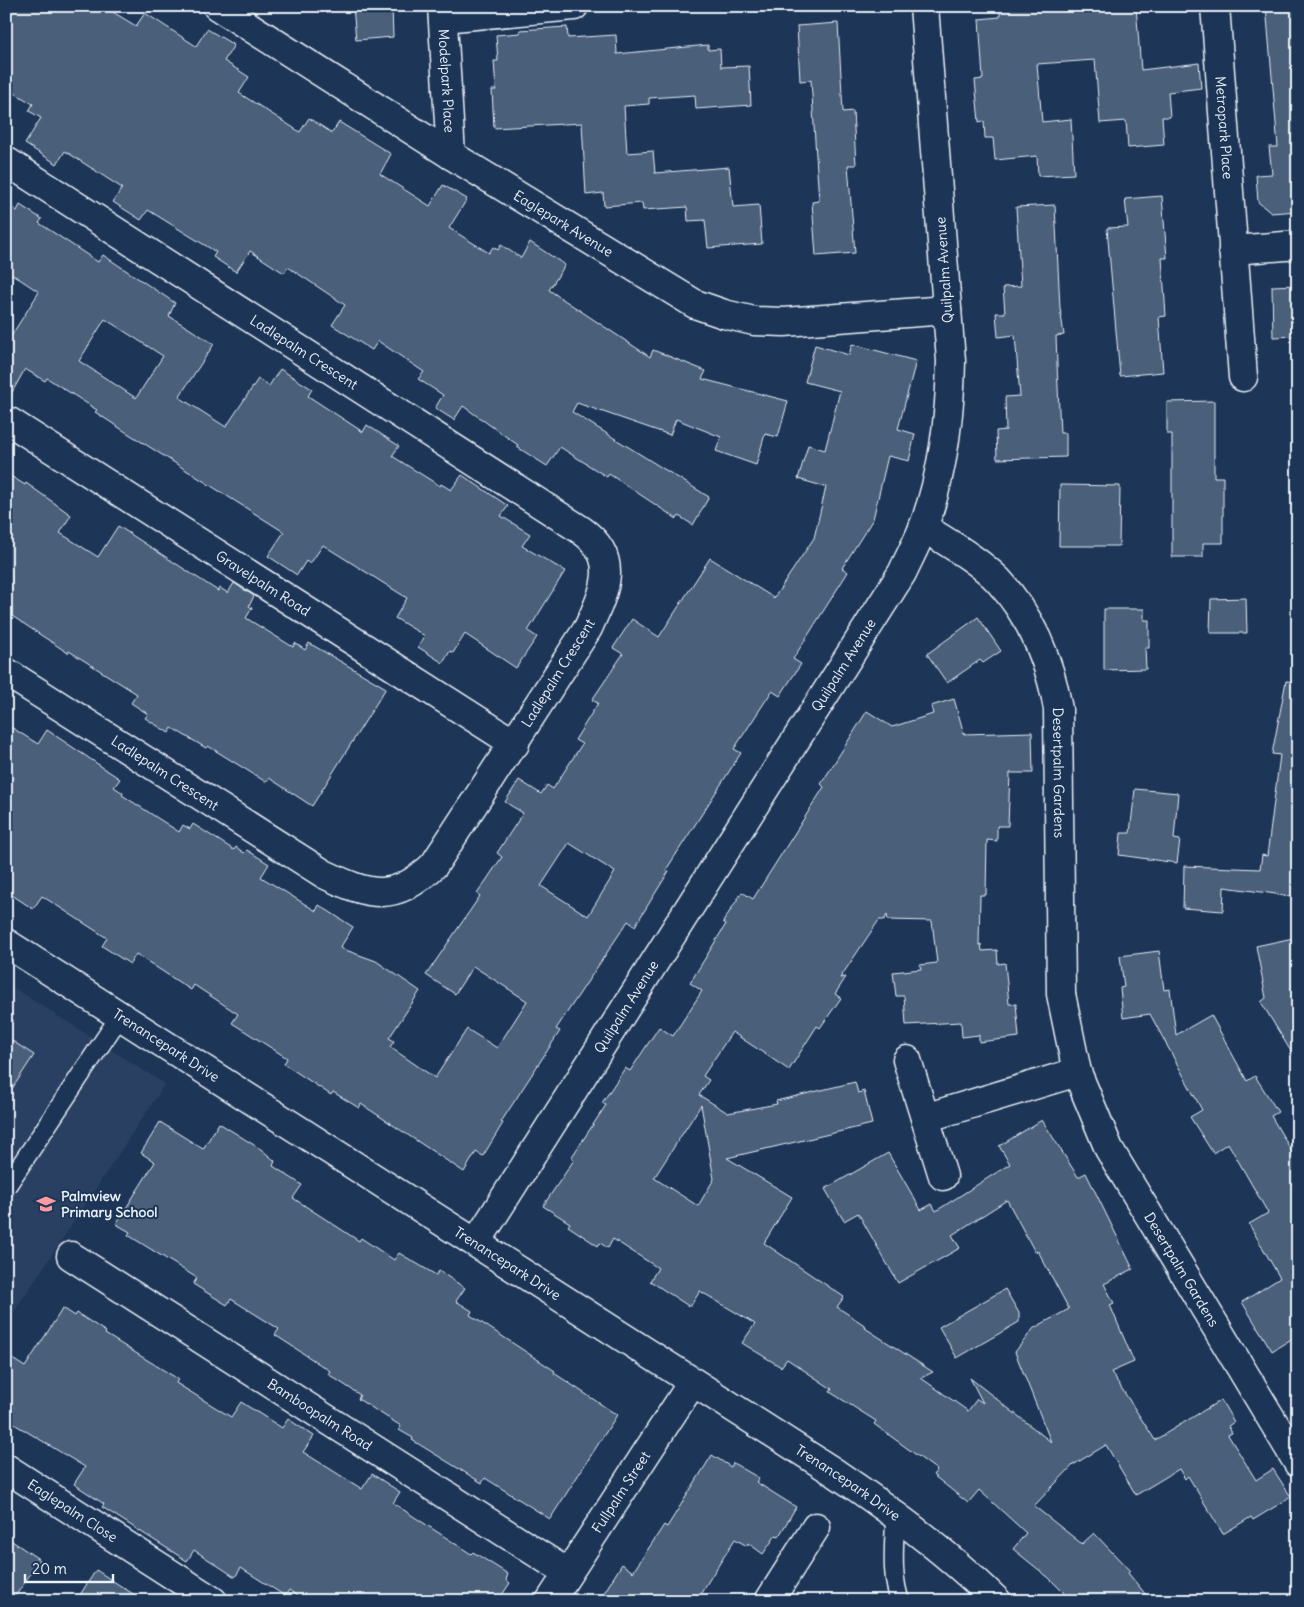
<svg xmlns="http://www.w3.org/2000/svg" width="1304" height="1607" viewBox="0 0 1304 1607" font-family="Delius,sans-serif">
<rect width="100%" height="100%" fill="#1d3557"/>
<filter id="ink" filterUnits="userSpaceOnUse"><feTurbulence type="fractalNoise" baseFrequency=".02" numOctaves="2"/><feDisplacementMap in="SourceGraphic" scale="10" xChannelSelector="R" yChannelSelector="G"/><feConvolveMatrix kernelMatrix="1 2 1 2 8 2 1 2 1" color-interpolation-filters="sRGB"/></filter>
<g filter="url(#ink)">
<!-- built -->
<path fill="#2a4162" d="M 6,983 L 165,1084 L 6,1324 Z"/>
<!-- building -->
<g fill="#495e7a" stroke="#e8f1f8" fill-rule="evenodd">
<path d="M 6,6 L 103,6 L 136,26 L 145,13 L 196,46 L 207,29 L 234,45 L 224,61 L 249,77 L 239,93 L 300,132 L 309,118 L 332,133 L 339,122 L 391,154 L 380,174 L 430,206 L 443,185 L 467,199 L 449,228 L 489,253 L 493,247 L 498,250 L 501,245 L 521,258 L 530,242 L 565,265 L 549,290 L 650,357 L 653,350 L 706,371 L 702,379 L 788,401 L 778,437 L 765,434 L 756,465 L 716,451 L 721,437 L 676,419 L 670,435 L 577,403 L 572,412 L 709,497 L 693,525 L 679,516 L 677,519 L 609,474 L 607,477 L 560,447 L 547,466 L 517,447 L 518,445 L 463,406 L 454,420 L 435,408 L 443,395 L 418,379 L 424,372 L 378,341 L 372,350 L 332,325 L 345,305 L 288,267 L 284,273 L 250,251 L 236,272 L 213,257 L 216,252 L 148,210 L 141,220 L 113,202 L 122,188 L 65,151 L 57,164 L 25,144 L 41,118 L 29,111 L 33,104 L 6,88 Z"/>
<path d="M 353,6 L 392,6 L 393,37 L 356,40 Z"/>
<path d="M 1000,6 L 1136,6 L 1141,70 L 1199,63 L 1201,88 L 1168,92 L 1170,117 L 1162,117 L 1164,145 L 1128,148 L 1126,121 L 1100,123 L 1095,60 L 1037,64 L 1042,122 L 1071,119 L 1074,174 L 1038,176 L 1037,156 L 995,160 L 993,138 L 985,138 L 984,121 L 979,122 L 975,80 L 983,79 L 979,19 L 1000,17 Z"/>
<path d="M 1266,6 L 1298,6 L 1298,211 L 1271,213 L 1258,202 L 1256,175 L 1272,174 L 1269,147 L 1278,147 Z"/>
<path d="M 838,23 L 843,112 L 853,111 L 856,165 L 848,165 L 855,253 L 816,256 L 812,202 L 819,201 L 811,80 L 800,81 L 797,26 Z"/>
<path d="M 567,27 L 568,38 L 616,35 L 617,54 L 708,45 L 708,50 L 720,49 L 721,67 L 749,66 L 751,105 L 696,109 L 695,95 L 649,98 L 649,104 L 624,106 L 627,153 L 653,151 L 655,173 L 729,167 L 733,207 L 759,205 L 762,244 L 708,248 L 705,220 L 688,221 L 687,207 L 643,210 L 642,203 L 604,206 L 603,193 L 586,195 L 582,123 L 494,128 L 492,90 L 496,90 L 494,61 L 498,61 L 496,35 L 520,33 L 520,30 Z"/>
<path d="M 1162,196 L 1167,258 L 1162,258 L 1166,316 L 1159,317 L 1163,372 L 1120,376 L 1107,228 L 1128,227 L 1125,199 Z"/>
<path d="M 6,204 L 17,211 L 20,205 L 42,219 L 39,223 L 98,262 L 103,255 L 175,303 L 169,316 L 214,344 L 179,397 L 226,427 L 258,379 L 269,386 L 280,369 L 312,389 L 308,396 L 363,432 L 367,425 L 399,446 L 392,456 L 440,486 L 441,484 L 451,490 L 462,475 L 508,506 L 501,516 L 530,534 L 522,546 L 565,571 L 528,631 L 537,637 L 516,668 L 465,634 L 453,653 L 450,651 L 443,663 L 418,647 L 425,636 L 395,618 L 407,598 L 323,545 L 310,564 L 306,561 L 297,575 L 268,556 L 284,532 L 118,427 L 95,412 L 97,410 L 47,378 L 45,381 L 25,369 L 6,403 L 6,344 L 39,292 L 6,270 ZM 105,319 L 163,356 L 136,398 L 79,361 Z"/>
<path d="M 1055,205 L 1060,308 L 1064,335 L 1056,336 L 1057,364 L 1060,433 L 1066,433 L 1066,457 L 997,459 L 996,431 L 1006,430 L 1005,397 L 1020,396 L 1015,335 L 998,337 L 996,313 L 1005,313 L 1003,287 L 1021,286 L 1016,207 Z"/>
<path d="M 1298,285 L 1298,336 L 1273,337 L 1272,286 Z"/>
<path d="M 852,344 L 916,361 L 898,429 L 915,434 L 909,461 L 888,456 L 873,519 L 842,568 L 848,572 L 793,659 L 801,664 L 780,696 L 772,691 L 734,749 L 741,753 L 666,870 L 669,871 L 635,926 L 628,921 L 556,1029 L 560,1031 L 501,1122 L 503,1123 L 483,1156 L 476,1152 L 464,1172 L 361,1104 L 359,1108 L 333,1092 L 331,1095 L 284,1064 L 287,1058 L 232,1023 L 238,1014 L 194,985 L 191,990 L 136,954 L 130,964 L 102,946 L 107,938 L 42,896 L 33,909 L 6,891 L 6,724 L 38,744 L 47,730 L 120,779 L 114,787 L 123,793 L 122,795 L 179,832 L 183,825 L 190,829 L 193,824 L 234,850 L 236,847 L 244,853 L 247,850 L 269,864 L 261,877 L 316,911 L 319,905 L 353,927 L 340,948 L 376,961 L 420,991 L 389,1038 L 394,1041 L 390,1047 L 435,1078 L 467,1029 L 497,1048 L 527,1001 L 473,966 L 455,994 L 426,975 L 480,896 L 477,894 L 502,857 L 497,853 L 523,813 L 505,802 L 519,780 L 541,794 L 547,785 L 553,789 L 582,744 L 575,740 L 598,703 L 592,700 L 623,654 L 613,648 L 632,619 L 659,637 L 710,558 L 774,598 L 814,538 L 826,487 L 798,479 L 808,445 L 825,450 L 840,391 L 805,382 L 815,345 L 849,355 ZM 569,843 L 615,872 L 588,916 L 541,886 Z"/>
<path d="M 1214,401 L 1214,477 L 1223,477 L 1223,543 L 1203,543 L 1203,557 L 1172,557 L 1172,434 L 1167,434 L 1167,402 Z"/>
<path d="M 6,473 L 25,485 L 26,483 L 71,515 L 60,533 L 98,557 L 118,526 L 218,591 L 220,588 L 228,593 L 234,583 L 254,596 L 249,606 L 252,608 L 246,618 L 293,647 L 295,643 L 305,650 L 309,643 L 386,688 L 312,806 L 269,778 L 266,782 L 208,746 L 206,748 L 172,728 L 169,733 L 145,718 L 148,714 L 131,703 L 137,694 L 69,651 L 68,653 L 6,612 Z"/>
<path d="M 1060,485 L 1120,486 L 1119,546 L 1059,546 Z"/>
<path d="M 1246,598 L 1247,633 L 1210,633 L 1211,599 Z"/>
<path d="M 1104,609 L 1144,609 L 1144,620 L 1149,620 L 1149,648 L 1145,648 L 1146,669 L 1104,670 Z"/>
<path d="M 978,617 L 1001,651 L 983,663 L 980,660 L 947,683 L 927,654 Z"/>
<path d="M 1286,681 L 1298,682 L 1298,897 L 1224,887 L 1223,911 L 1183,908 L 1184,866 L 1260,869 L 1262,855 L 1267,856 L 1280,755 L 1272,754 Z"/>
<path d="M 954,699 L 964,734 L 1032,732 L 1033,773 L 1010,773 L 1008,826 L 997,826 L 997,841 L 987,840 L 986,895 L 980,895 L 979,945 L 981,944 L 982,951 L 997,950 L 998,964 L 1005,963 L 1009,1004 L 1016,1004 L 1019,1037 L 979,1042 L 979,1035 L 962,1037 L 961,1022 L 906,1025 L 904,996 L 896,996 L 893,972 L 921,969 L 920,965 L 937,963 L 932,921 L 888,920 L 887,915 L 884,920 L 879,920 L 840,978 L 846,977 L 835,994 L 841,998 L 820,1028 L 817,1026 L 789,1070 L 732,1032 L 703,1076 L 709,1080 L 699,1095 L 728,1113 L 777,1104 L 776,1101 L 855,1082 L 858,1093 L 864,1091 L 872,1124 L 727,1158 L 792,1197 L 764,1243 L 844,1297 L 837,1307 L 866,1326 L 865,1328 L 933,1372 L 921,1378 L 968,1411 L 977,1399 L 983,1403 L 970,1378 L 1051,1442 L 1015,1352 L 1034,1328 L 1069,1309 L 1038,1251 L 1035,1252 L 1007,1200 L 952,1235 L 960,1248 L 898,1283 L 858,1213 L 844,1221 L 825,1189 L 888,1153 L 921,1210 L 932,1204 L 936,1211 L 1010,1164 L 999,1146 L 1042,1120 L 1078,1177 L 1086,1173 L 1133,1269 L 1104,1284 L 1114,1303 L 1110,1305 L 1134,1362 L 1111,1372 L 1155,1440 L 1221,1400 L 1234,1422 L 1228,1426 L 1232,1433 L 1228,1435 L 1256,1480 L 1273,1469 L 1291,1497 L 1253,1520 L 1251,1517 L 1223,1534 L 1188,1476 L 1185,1479 L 1179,1469 L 1136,1495 L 1106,1445 L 1073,1465 L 1034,1506 L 1082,1544 L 1094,1533 L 1130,1571 L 1128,1573 L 1151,1601 L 1072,1601 L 1049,1578 L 1013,1549 L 1026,1533 L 979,1490 L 968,1503 L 933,1475 L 937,1470 L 874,1424 L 876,1421 L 830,1392 L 832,1389 L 787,1359 L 781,1367 L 742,1343 L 755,1324 L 700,1291 L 690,1307 L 650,1281 L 658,1268 L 613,1239 L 608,1248 L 600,1243 L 598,1246 L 568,1226 L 570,1223 L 543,1206 L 574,1160 L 571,1158 L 606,1105 L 602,1103 L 625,1068 L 630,1071 L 659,1027 L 673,1036 L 702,991 L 690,983 L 726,924 L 723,922 L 742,892 L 753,899 L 824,787 L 821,784 L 867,711 L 892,727 L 933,714 L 931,706 ZM 701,1105 L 714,1179 L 698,1206 L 654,1178 Z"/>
<path d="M 1135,789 L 1178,793 L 1174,839 L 1180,840 L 1177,863 L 1119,855 L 1121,833 L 1130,833 Z"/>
<path d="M 1298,937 L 1298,1063 L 1261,1002 L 1266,998 L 1256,946 Z"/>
<path d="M 1159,951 L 1164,990 L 1170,989 L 1176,1035 L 1211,1015 L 1247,1081 L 1255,1076 L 1278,1112 L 1271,1116 L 1298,1162 L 1298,1335 L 1272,1351 L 1242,1302 L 1280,1278 L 1249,1224 L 1268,1213 L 1228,1143 L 1213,1153 L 1190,1117 L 1202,1110 L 1150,1014 L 1123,1018 L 1120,988 L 1124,987 L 1120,956 Z"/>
<path d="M 6,1037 L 34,1055 L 6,1098 Z"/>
<path d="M 160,1122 L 203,1149 L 219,1123 L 262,1150 L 275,1161 L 273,1166 L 302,1185 L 293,1198 L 359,1241 L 361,1238 L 394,1260 L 399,1253 L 436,1275 L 439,1271 L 465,1288 L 456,1301 L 472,1311 L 470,1315 L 555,1371 L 554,1373 L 617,1415 L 550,1519 L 485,1478 L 482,1483 L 412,1440 L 413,1438 L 399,1430 L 401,1426 L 358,1399 L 360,1395 L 328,1374 L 330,1371 L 275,1335 L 279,1329 L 231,1299 L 227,1305 L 193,1284 L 197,1278 L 128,1235 L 130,1232 L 116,1224 L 155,1162 L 141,1153 Z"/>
<path d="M 1005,1289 L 1019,1313 L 1019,1322 L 957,1358 L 939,1327 Z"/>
<path d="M 63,1308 L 75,1316 L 77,1313 L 106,1332 L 105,1334 L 178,1379 L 176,1383 L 231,1417 L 241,1402 L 282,1428 L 288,1419 L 314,1436 L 303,1452 L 362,1489 L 372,1474 L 400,1492 L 393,1503 L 471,1554 L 473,1552 L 508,1574 L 506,1580 L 510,1583 L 498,1601 L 305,1601 L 289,1590 L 285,1596 L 241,1568 L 235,1577 L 194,1550 L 187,1561 L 102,1507 L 104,1504 L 74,1484 L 85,1467 L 6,1419 L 6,1355 L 25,1367 Z"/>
<path d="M 712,1455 L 731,1467 L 733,1463 L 759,1478 L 756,1482 L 796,1507 L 779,1536 L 776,1535 L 763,1554 L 748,1543 L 747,1546 L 735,1539 L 696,1601 L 599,1601 L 622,1564 L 633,1572 L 664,1525 L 667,1527 Z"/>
<path d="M 6,1537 L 40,1560 L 12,1601 L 6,1601 Z"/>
<path d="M 96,1570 L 144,1601 L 76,1601 Z"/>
</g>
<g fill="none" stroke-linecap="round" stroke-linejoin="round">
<!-- lane casing -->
<g stroke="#e8f1f8" stroke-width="21">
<g id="lane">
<path d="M 6,1187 L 120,1016"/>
<path d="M 895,1514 C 895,1543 890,1572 900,1601"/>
</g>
</g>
<!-- street casing -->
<g stroke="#e8f1f8" stroke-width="31">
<g id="street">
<path id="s1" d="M 217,6 L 451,155 L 695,304 L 724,314 L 754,321 L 784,322 L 947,310"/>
<path id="s2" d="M 442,6 L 451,155"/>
<path id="s3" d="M 1215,6 L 1243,377"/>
<path d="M 443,18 L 574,6"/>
<path id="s4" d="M 6,161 L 581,530 C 621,558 605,591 588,628 L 434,865 C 394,903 370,896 324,874 L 6,672"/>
<path d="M 1233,250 L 1298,245"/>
<path id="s5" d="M 10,422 L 515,744"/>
<path id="s6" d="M 923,527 C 948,543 977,559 998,580 C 1031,616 1050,662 1058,709 L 1061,994 L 1077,1072 L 1109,1149 L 1298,1463"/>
<path d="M 907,1060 L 943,1176"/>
<path d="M 925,1118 L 1077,1072"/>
<path id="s7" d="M 476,1243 L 902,573 C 909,558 917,543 923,528 C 943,475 950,417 951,361 L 924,6"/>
<path id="s8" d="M 71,1256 L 568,1573"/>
<path id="s9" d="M 6,1468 L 213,1601"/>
<path id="s10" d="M 550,1601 L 692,1383"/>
<path d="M 769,1601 L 816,1527"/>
</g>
</g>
<!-- secondary casing -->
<g stroke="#e8f1f8" stroke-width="31">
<g id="secondary">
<path id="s11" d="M 6,943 L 834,1472 C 892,1511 947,1552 997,1601"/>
</g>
</g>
<!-- lane -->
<use href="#lane" stroke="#1d3557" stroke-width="18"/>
<!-- street -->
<use href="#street" stroke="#1d3557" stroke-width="28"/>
<!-- secondary -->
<use href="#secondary" stroke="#1d3557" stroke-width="28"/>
</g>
</g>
<!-- icons -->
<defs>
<g id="school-bare" transform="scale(1.5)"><path d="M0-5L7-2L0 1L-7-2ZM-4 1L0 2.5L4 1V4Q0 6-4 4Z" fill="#ff9aa2" stroke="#1d3557" stroke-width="2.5" paint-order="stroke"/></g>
</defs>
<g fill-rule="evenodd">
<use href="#school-bare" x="46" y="1204"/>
</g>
<g text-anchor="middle" stroke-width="4" stroke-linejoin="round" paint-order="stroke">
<!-- street labels -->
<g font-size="14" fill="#e8f1f8" stroke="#1d3557">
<text dy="5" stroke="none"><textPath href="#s2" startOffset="75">Modelpark Place</textPath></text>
<text dy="5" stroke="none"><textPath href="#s3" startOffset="122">Metropark Place</textPath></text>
<text dy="5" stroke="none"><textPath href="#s1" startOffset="409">Eaglepark Avenue</textPath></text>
<text transform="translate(944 270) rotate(-94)" y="5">Quilpalm Avenue</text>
<text dy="5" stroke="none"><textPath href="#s4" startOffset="354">Ladlepalm Crescent</textPath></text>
<text dy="5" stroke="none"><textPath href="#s5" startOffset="300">Gravelpalm Road</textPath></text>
<text dy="5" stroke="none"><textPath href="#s7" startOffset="685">Quilpalm Avenue</textPath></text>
<text transform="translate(558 673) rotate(-58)" y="5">Ladlepalm Crescent</text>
<text transform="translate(165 773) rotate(33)" y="5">Ladlepalm Crescent</text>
<text dy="5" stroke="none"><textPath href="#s6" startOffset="300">Desertpalm Gardens</textPath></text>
<text dy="5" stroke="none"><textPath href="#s7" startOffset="280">Quilpalm Avenue</textPath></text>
<text dy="5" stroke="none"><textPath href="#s11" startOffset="190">Trenancepark Drive</textPath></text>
<text dy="5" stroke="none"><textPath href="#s11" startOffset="595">Trenancepark Drive</textPath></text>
<text dy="5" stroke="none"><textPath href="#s6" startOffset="825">Desertpalm Gardens</textPath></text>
<text dy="5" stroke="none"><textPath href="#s8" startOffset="295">Bamboopalm Road</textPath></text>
<text dy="5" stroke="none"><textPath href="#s11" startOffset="1000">Trenancepark Drive</textPath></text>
<text dy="5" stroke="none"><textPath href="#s10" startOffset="130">Fullpalm Street</textPath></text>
<text dy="5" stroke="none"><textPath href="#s9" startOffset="79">Eaglepalm Close</textPath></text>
</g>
<!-- poi labels -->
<g font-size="14" font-weight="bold" fill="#e8f1f8" stroke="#1d3557" text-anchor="start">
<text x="61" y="1201">Palmview<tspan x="61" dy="16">Primary School</tspan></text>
</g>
</g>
<!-- margin -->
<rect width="1304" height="1607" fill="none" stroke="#1d3557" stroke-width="25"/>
<rect x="12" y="12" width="1279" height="1582" fill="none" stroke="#e8f1f8" stroke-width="2" filter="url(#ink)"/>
<!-- scale -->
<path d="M25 1574v8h88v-8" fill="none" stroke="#e8f1f8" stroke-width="2.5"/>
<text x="32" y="1574" font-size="15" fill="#e8f1f8" stroke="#1d3557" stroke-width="4" paint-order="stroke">20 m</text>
</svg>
